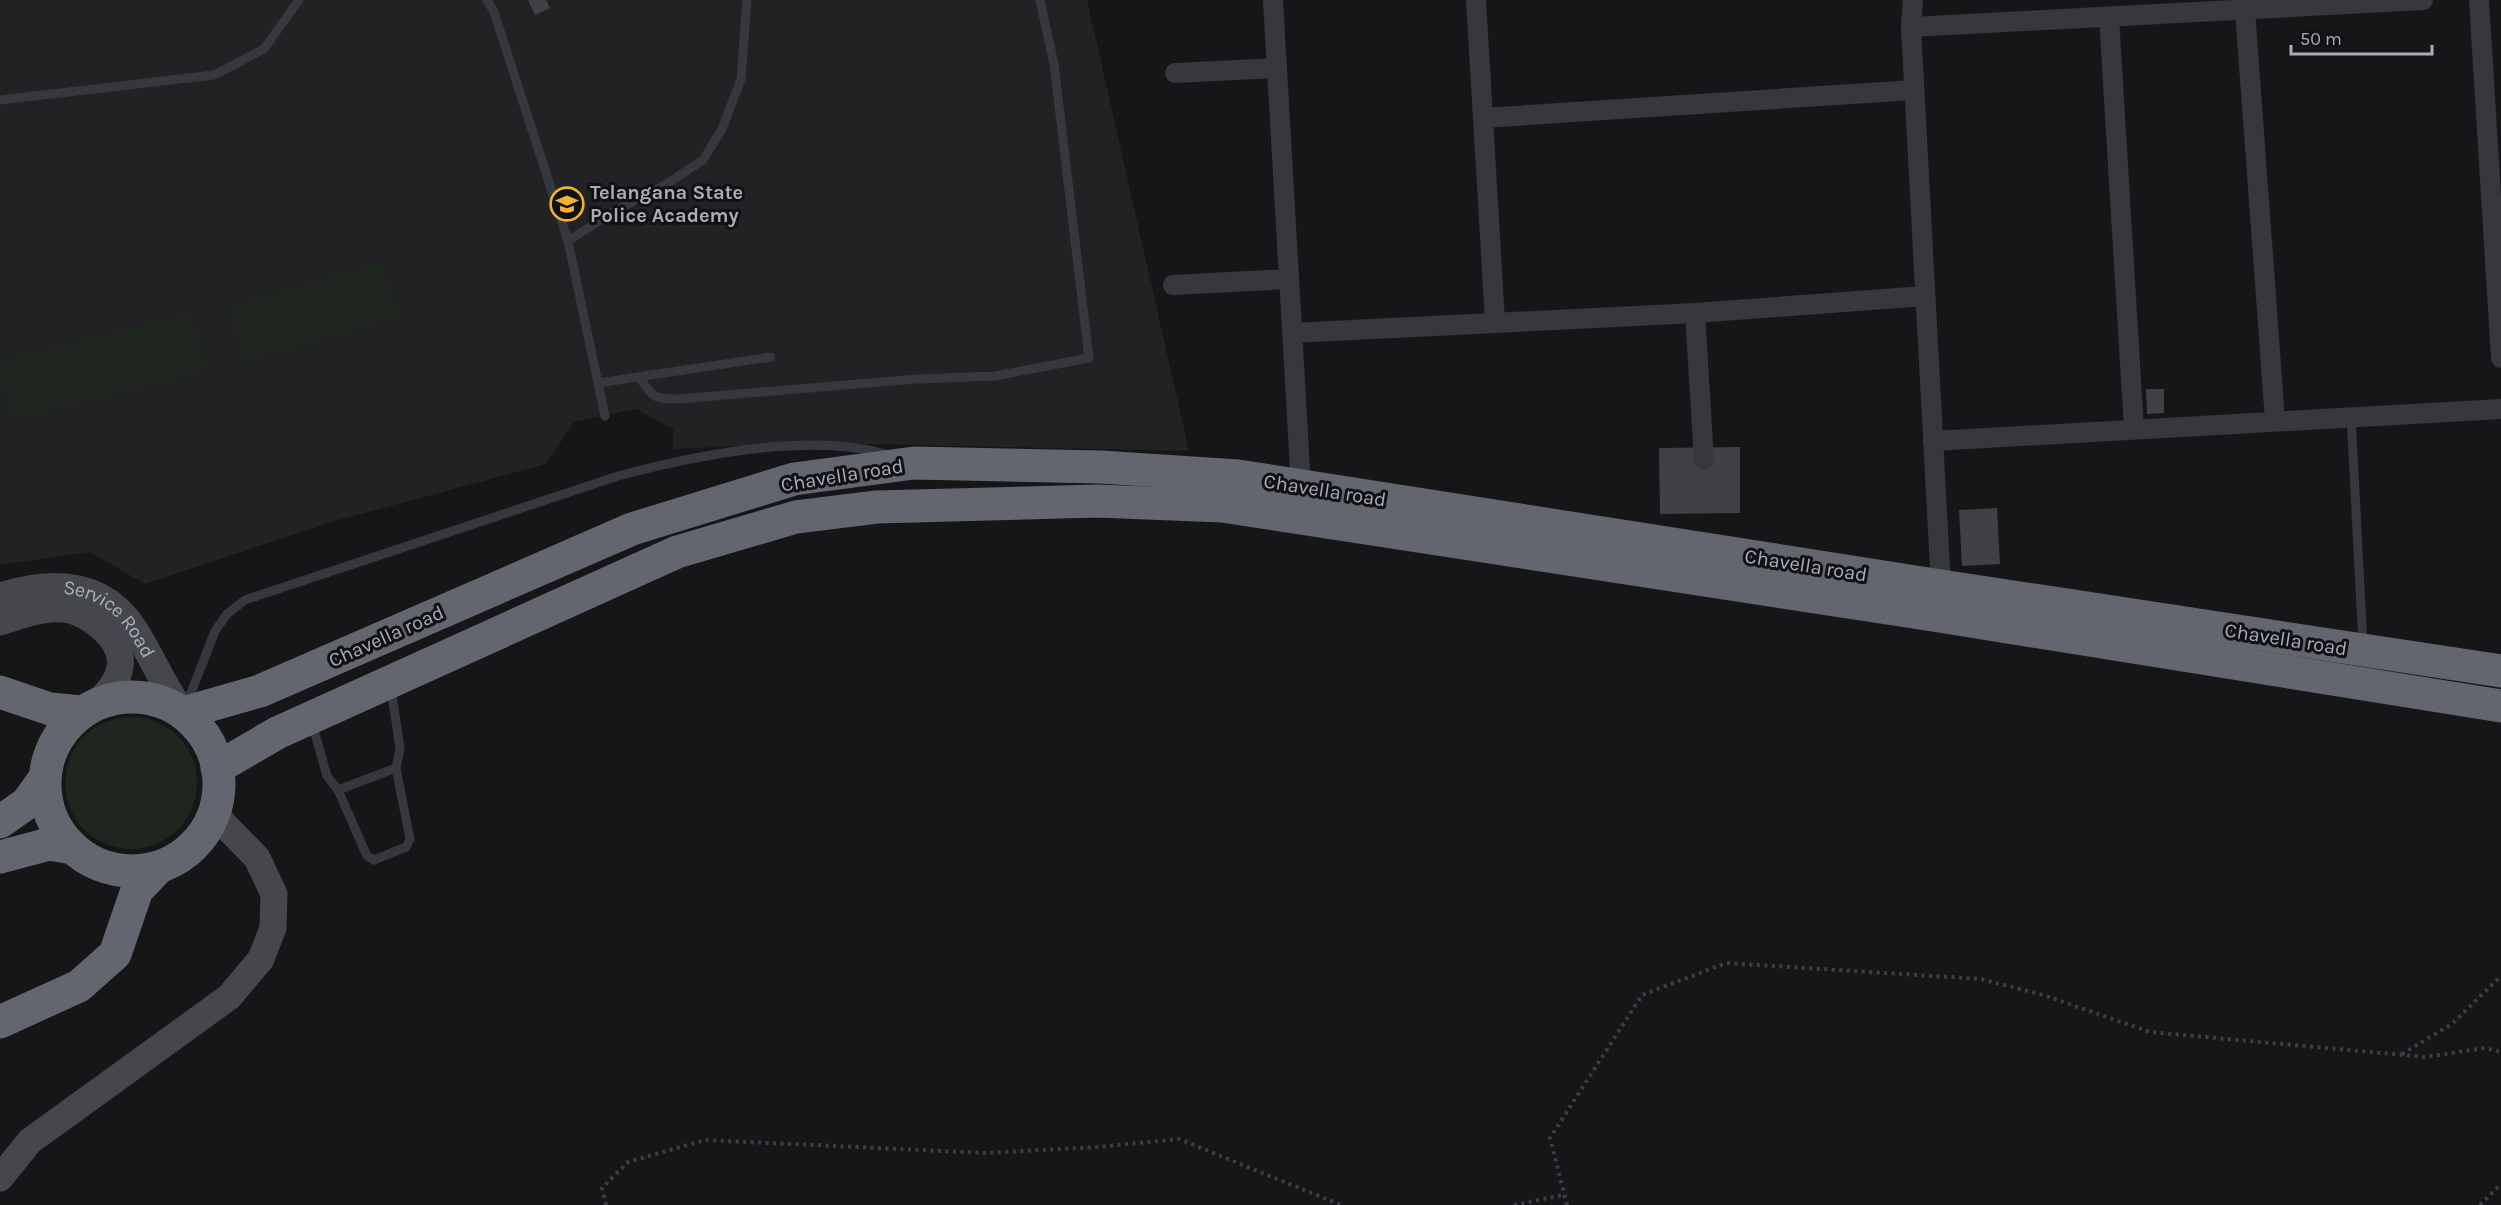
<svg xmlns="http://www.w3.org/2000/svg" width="2501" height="1205" viewBox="0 0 2501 1205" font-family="Karla,sans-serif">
<rect width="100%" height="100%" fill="#161618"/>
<!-- built -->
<path fill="#222225" d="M 0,0 L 1087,0 L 1189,451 L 820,443 L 673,449 L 673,429 L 636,409 L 574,422 L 546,464 L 335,521 L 145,584 L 90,552 L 0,565 Z"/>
<!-- green -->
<g fill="#1e261f">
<path d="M 382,261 L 399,317 L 244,363 L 227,307 Z"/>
<path d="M 192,313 L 207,372 L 11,421 L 0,377 L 0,360 Z"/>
<circle cx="131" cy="783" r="66"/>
</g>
<!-- building -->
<g fill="#404145">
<path d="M 528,0 L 546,0 L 550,8 L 535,15 Z"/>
<path d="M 2146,389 L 2164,389 L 2164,413 L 2147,414 Z"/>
<path d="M 1740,447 L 1740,513 L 1660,514 L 1659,448 Z"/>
<path d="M 1997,508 L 2000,564 L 1962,566 L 1959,510 Z"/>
</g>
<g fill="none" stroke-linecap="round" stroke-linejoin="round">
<!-- path -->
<g stroke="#3d3f44" stroke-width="4" stroke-dasharray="3 4.5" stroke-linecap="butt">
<path d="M 2402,1054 L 2452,1024 L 2501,976"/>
<path d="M 606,1205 L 602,1188 L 628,1162 L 705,1140 L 986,1153 L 1098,1147 L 1179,1139 L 1341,1205"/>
<path d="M 1514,1205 L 1563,1195"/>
<path d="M 1567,1205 L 1550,1138 L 1642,995 L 1726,963 L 1981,979 L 2043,995 L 2150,1032 L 2425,1057 L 2485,1048 L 2501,1052"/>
<path d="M 2480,1205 L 2501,1184"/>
</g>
<!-- lane -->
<g stroke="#37383d" stroke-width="9">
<path d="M 487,0 L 494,12 L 568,241 L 605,416"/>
<path d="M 0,100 L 214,75 L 264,49 L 299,0"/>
<path d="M 568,241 L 611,213 L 665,185 L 703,160 L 722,129 L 741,79 L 747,0"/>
<path d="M 640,378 C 652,398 655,399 679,399 L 917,379 L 995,376 L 1089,358 L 1054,64 L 1040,0"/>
<path d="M 598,383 L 771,357"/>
<path d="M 2351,416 L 2363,645"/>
<path d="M 187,703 L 215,631 L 227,614 L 245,600 L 618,476 C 693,456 809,432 885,454"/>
<path d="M 312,723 L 327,776 L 338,790 L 367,856 L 374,860 L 406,847 L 410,839 L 396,768 L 400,748 L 391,688"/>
<path d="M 338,790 L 396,768"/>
</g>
<!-- street -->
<g stroke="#37383d" stroke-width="20">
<path d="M 1273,0 L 1301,486"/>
<path d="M 1476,0 L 1495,321"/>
<path d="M 1913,0 L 1911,27 L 1941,586"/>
<path d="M 2479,0 L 2501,358"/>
<path d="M 2245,10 L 2275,420"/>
<path d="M 2109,17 L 2134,429"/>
<path d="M 1911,27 L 2423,0"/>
<path d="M 1175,73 L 1277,68"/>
<path d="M 1483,118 L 1914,90"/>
<path d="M 1173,285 L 1289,279"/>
<path d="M 1695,313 L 1704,460"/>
<path d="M 1292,333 L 1695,313 L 1925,296"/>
<path d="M 1933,441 L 2501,409"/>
</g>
<!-- secondary -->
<g stroke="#45474d" stroke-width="27">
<path id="s1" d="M 0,596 C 51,580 103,580 135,630 C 152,657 164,687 183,713"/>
<path d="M 0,622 C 20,616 42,607 64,609 C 78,610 90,618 101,627 C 132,654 123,681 94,705"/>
<path d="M 0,1178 L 30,1141 L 229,997 L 261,959 L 273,928 L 274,894 L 257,858 L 215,815"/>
</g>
<!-- highway -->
<g stroke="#63666e" stroke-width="33">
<path d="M 0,692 L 50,709 L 81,712"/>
<circle cx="132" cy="784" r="87"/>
<path d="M 183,713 L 260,691 L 632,529 L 794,479 L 914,463 L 1101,467 L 1238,476 L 1941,586 L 2501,671"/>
<path d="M 217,768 L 277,733 L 677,552 L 796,517 L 877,507 L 1097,501 L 1222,506 L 1933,615 L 2501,706"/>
<path d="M 0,822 L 27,803 L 45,778"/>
<path d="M 0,857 L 49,844 L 73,848"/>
<path d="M 0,1022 L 79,986 L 115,954 L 137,890 L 159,867"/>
</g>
</g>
<!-- icons -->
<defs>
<g id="university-ring" transform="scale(1.725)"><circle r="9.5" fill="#111113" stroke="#f2b134" stroke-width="1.5"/><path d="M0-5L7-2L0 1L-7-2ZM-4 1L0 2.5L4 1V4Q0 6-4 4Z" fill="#f2b134"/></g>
</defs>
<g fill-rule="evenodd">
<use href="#university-ring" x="567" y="204"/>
</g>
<g text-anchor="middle" stroke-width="6" stroke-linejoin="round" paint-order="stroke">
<!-- poi labels -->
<g font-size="20" font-weight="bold" fill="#a8adb8" stroke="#111113" text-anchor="start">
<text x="590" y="199">Telangana State<tspan x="590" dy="23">Police Academy</tspan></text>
</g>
<!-- street labels -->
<g font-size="20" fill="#a8adb8" stroke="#111113">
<text transform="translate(842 475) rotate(-9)" y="7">Chavella road</text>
<text transform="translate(1325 490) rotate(9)" y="7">Chavella road</text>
<text transform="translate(1806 565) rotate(9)" y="7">Chavella road</text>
<text dy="7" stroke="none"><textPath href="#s1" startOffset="123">Service Road</textPath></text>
<text transform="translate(386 636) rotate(-24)" y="7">Chavella road</text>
<text transform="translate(2286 639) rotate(9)" y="7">Chavella road</text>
</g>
</g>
<!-- scale -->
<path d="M2291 45v9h141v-9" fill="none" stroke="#a8adb8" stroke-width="3"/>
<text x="2300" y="45" font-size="18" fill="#a8adb8" stroke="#111113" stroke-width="4.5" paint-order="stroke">50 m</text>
</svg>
